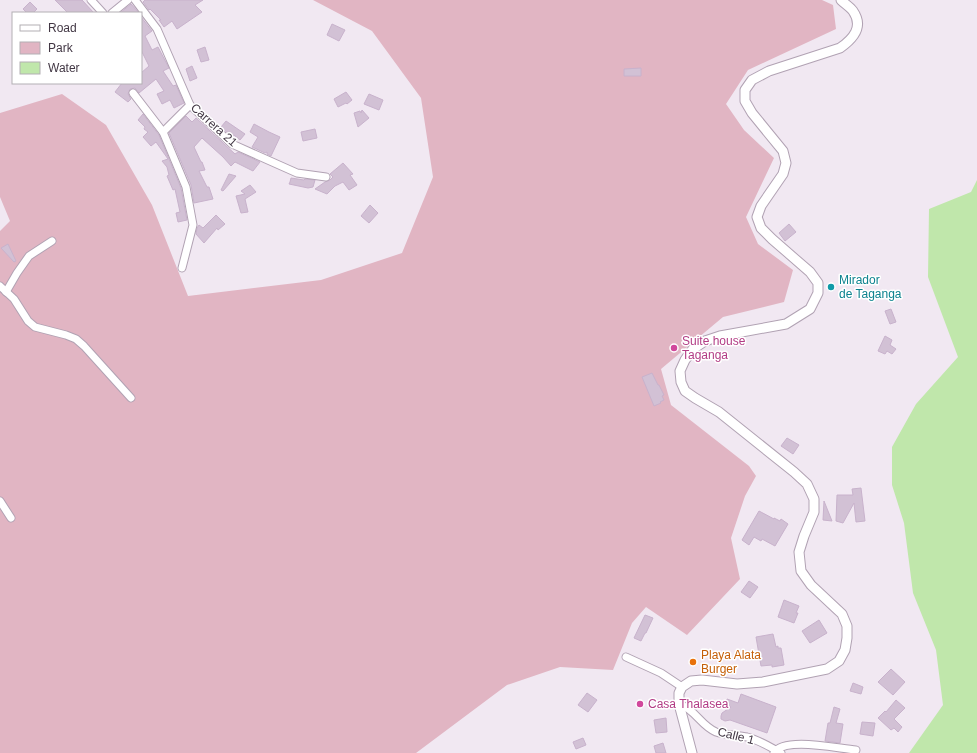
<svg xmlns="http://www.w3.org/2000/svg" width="977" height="753" viewBox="0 0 977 753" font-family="Arial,sans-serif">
<rect width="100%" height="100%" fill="#f1e8f2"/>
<!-- green -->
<path fill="#e1b5c3" d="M 313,0 L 822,0 L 833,5 L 836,29 L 748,70 L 726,104 L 744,130 L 774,158 L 746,217 L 758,244 L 793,270 L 784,302 L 723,317 L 661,369 L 671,405 L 749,466 L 756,476 L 745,496 L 731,538 L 740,579 L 687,635 L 646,607 L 632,623 L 613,670 L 560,667 L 507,685 L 416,753 L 0,753 L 0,231 L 10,221 L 0,197 L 0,113 L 62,94 L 106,125 L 152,205 L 188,296 L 321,280 L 402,253 L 433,177 L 421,98 L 372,31 Z"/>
<!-- water -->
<path fill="#c0e7ab" d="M 977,180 L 977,753 L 909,753 L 943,705 L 936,650 L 913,593 L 904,523 L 892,485 L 892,447 L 916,404 L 958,357 L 928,277 L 929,209 L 971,192 Z"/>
<!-- building -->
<g fill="#d2c1d5" stroke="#c8b2cc">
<path d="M 55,0 L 82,0 L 94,13 L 68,13 Z"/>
<path d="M 145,0 L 203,0 L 195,5 L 202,12 L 177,29 L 172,21 L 164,27 L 159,20 L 161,20 L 150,9 L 149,10 L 143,2 Z"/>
<path d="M 30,2 L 37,9 L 33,13 L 27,13 L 23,9 Z"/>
<path d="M 131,4 L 139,13 L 120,13 Z"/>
<path d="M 141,17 L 152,31 L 145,36 L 152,50 L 158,47 L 169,68 L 163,71 L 173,86 L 176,85 L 184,103 L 174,108 L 170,100 L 162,104 L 157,94 L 164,91 L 156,79 L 139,93 L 135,88 L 130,89 L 128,94 L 131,99 L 128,102 L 115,92 L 122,83 L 141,83 L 141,73 L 149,66 L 141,50 Z"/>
<path d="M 332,24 L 345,30 L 339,41 L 327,35 Z"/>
<path d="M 205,47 L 209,60 L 201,62 L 197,50 Z"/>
<path d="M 192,66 L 197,78 L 190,81 L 186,69 Z"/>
<path d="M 641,68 L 641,76 L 624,76 L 624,69 Z"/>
<path d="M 346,92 L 352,100 L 347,104 L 346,103 L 338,107 L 334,99 Z"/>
<path d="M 369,94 L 383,100 L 379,110 L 364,104 Z"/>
<path d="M 362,110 L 369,118 L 358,127 L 354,113 L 360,111 L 361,113 Z"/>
<path d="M 143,114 L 159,135 L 181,188 L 187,220 L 178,222 L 176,213 L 180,212 L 175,189 L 173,190 L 167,176 L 169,175 L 167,167 L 162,161 L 168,159 L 156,142 L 151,146 L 143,137 L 148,132 L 144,129 L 145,127 L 138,120 Z"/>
<path d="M 186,116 L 192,122 L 196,118 L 235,154 L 238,152 L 260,162 L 253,171 L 235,162 L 231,166 L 223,157 L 202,138 L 194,147 L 201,162 L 202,162 L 205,170 L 199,171 L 207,187 L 209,187 L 213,199 L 194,203 L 191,185 L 169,133 Z"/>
<path d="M 226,121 L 245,134 L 240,140 L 234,135 L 232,137 L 221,127 Z"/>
<path d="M 254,124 L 269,132 L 280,137 L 271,156 L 267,154 L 267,152 L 265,153 L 252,147 L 258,137 L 250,132 Z"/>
<path d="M 315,129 L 317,138 L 303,141 L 301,132 Z"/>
<path d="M 343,163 L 353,174 L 350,175 L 357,185 L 349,190 L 343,182 L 335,186 L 327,194 L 315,189 L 325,182 L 330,180 L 333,177 L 330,174 Z"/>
<path d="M 229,174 L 236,176 L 223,191 L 221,190 Z"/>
<path d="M 291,178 L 304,180 L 305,179 L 315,180 L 313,187 L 308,188 L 289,184 L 290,182 Z"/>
<path d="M 250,185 L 256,192 L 245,199 L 248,212 L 241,213 L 236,196 L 245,194 L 241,191 Z"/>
<path d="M 370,205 L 378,213 L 369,223 L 361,216 Z"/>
<path d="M 216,215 L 225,224 L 218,230 L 217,228 L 204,243 L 196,234 L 197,228 L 199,225 L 203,228 Z"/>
<path d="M 789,224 L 796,232 L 785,241 L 779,233 Z"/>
<path d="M 8,244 L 16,261 L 14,262 L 1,248 Z"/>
<path d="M 891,309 L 896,322 L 890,324 L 885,311 Z"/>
<path d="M 885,336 L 892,340 L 890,345 L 896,349 L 892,354 L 887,351 L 885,354 L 878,351 Z"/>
<path d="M 652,373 L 658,385 L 659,385 L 664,395 L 662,396 L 664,400 L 660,402 L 661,403 L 654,406 L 642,377 Z"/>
<path d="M 787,438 L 799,445 L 793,454 L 781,446 Z"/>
<path d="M 861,488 L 865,521 L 856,522 L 854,503 L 843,523 L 836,521 L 837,495 L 853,495 L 852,489 Z"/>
<path d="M 824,501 L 832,521 L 823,520 Z"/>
<path d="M 759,511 L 774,519 L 774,518 L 780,521 L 781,519 L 788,524 L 775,546 L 762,539 L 761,541 L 754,537 L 749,545 L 742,540 Z"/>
<path d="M 749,581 L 758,587 L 750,598 L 741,592 Z"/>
<path d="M 784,600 L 799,606 L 796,613 L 798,613 L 794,623 L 778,617 Z"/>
<path d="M 645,615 L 653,618 L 646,633 L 645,633 L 641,641 L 634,638 Z"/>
<path d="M 819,620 L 827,633 L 810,643 L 802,631 Z"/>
<path d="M 773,634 L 776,647 L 778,646 L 778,648 L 781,648 L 784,665 L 772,667 L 772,665 L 761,666 L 756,637 Z"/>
<path d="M 891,669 L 905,682 L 893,695 L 878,682 Z"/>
<path d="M 853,683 L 863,687 L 861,694 L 850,691 Z"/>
<path d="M 587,693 L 597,700 L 588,712 L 578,705 Z"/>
<path d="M 741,694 L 776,707 L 767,733 L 730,720 L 725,721 L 721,719 L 721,716 L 722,713 L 731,707 L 725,705 L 727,699 L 738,703 Z"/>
<path d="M 896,700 L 905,708 L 894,719 L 902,727 L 898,732 L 894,728 L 891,730 L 878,718 L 885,711 L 886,712 Z"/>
<path d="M 834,707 L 840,709 L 836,723 L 843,724 L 840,743 L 825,741 L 828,723 L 830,723 Z"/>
<path d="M 666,718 L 667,732 L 656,733 L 654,720 Z"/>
<path d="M 862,722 L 875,723 L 873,736 L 860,734 Z"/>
<path d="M 583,738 L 586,745 L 576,749 L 573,742 Z"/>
<path d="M 663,743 L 666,753 L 656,753 L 654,746 Z"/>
</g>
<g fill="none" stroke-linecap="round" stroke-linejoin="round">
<!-- minor casing -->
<g stroke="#b1a2b3" stroke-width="9">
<g id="minor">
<path d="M 91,0 L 103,13"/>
<path d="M 135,0 L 157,29 L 190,105 L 232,144 L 297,173 L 326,177"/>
<path d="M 112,13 L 128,0"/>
<path d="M 133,93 L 163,132 L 186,187 L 193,225 L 182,268"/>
<path d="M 163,132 L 190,105"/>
<path d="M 0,286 L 14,299 L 28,321 L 35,327 L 66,335 L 76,339 L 84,346 L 131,398"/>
<path d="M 6,292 L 17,273 L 29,256 L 52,241"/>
<path d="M 0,501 L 11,518"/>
<path d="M 626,657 L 661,673 L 682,687"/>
<path d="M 679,704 C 695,709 701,726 716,732 C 725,735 738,735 747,737 C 759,740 770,747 781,753"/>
<path d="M 774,753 C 784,736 839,749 856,750"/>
</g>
</g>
<!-- tertiary casing -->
<g stroke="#b1a2b3" stroke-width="11">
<path id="tertiary" d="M 692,753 L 679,704 L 679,693 L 682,687 L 691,681 L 702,680 L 737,684 L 763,682 L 827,669 L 839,661 L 845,650 L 847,638 L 847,626 L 842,614 L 811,585 L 801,571 L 799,552 L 804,536 L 814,512 L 814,499 L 807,484 L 794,472 L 719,412 L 695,398 L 685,391 L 681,382 L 680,371 L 685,360 L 693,349 L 705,341 L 720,336 L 786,324 L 810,309 L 818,293 L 818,283 L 810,272 L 772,239 L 761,228 L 757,217 L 761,206 L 783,174 L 786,163 L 783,151 L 752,113 L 745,101 L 745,90 L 752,80 L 769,71 L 840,48 C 853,39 864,27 853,11 C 850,7 845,4 841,0"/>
</g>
<!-- minor -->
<use href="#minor" stroke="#fff" stroke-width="7"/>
<!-- tertiary -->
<use href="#tertiary" stroke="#fff" stroke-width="9"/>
</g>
<!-- markers -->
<circle fill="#0f9aa8" stroke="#fff" stroke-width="1.5" cx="831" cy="287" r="4"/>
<g fill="#d1479c" stroke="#fff" stroke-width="1.5">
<circle cx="674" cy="348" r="4"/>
<circle cx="640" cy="704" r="4"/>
</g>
<circle fill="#e8710a" stroke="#fff" stroke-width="1.5" cx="693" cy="662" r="4"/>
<g text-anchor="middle" stroke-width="3" stroke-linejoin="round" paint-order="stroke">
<!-- street labels -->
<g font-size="12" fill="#423744" stroke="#fff">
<text transform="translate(214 125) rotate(42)" y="4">Carrera 21</text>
<text transform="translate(736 736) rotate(14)" y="4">Calle 1</text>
</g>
<!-- culture labels -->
<g font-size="12" fill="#0d838f" stroke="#fff" text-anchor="start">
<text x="839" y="284">Mirador<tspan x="839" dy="14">de Taganga</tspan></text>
</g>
<!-- hotel labels -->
<g font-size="12" fill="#b23c85" stroke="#fff" text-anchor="start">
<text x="682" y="345">Suite house<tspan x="682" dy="14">Taganga</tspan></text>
<text x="648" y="708">Casa Thalasea</text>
</g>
<!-- food labels -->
<g font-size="12" fill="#c56008" stroke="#fff" text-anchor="start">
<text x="701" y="659">Playa Alata<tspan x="701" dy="14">Burger</tspan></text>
</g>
</g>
<!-- legend -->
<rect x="12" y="12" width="130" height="72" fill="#ffffff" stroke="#b3afb4"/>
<rect x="20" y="25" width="20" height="6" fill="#ffffff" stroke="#b3afb4"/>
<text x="48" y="32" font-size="12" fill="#423744">Road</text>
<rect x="20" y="42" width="20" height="12" fill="#e1b5c3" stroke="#b3afb4"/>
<text x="48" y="52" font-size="12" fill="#423744">Park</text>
<rect x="20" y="62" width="20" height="12" fill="#c0e7ab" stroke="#b3afb4"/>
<text x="48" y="72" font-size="12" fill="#423744">Water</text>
</svg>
